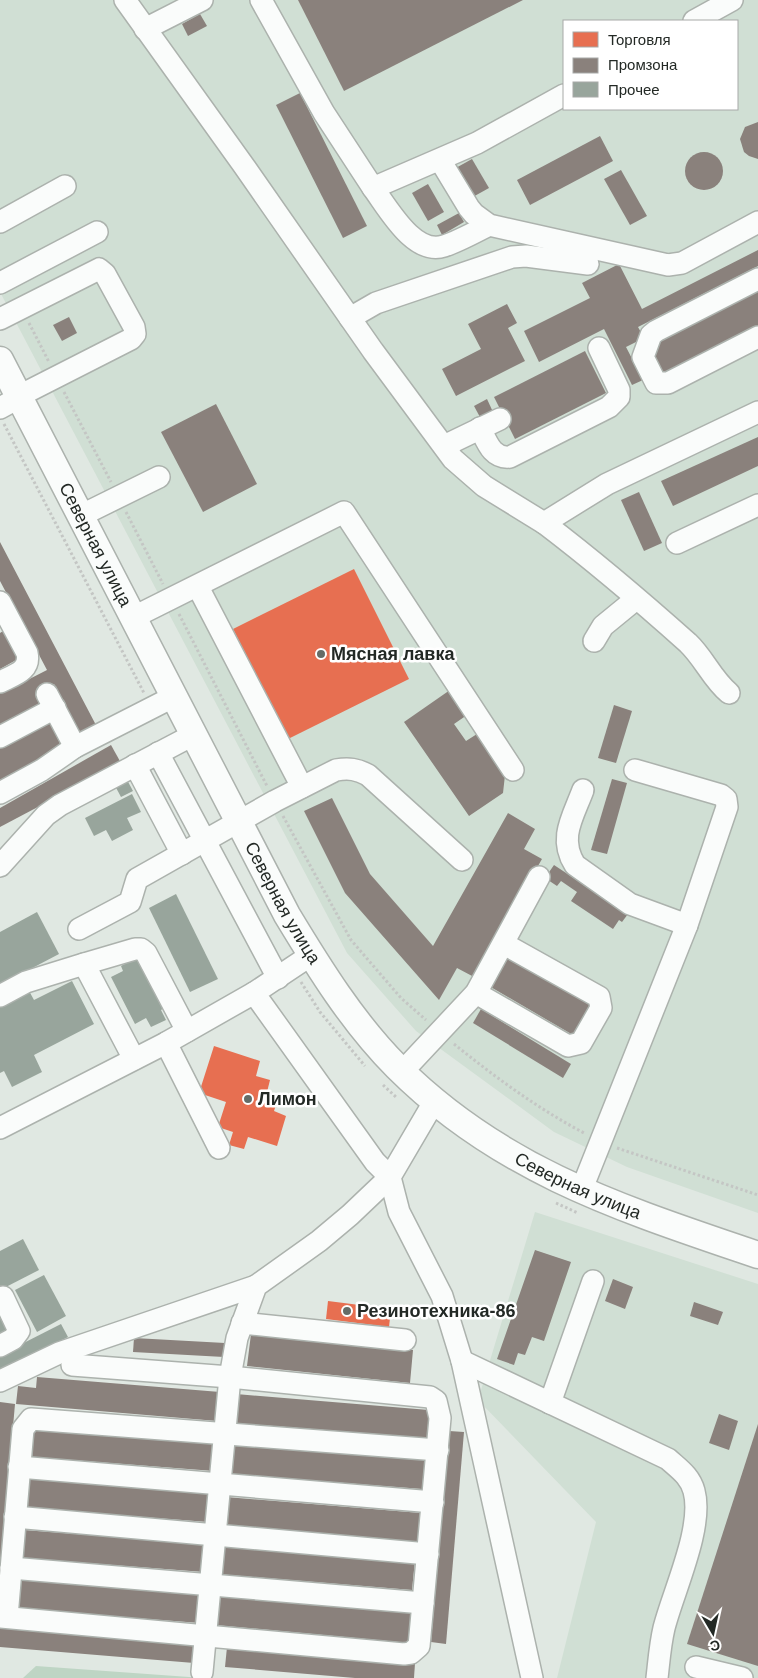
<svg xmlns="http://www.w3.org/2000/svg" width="758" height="1678" viewBox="0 0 758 1678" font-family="Arial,sans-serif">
<rect width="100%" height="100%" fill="#e0e8e2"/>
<!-- built -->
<g fill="#d0dfd4" fill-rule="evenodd">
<path d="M 0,0 L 758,0 L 758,1213 L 627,1167 L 554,1132 L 416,1031 L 347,953 L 0,292 ZM 564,21 L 737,21 L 737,109 L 564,109 Z"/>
<path d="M 535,1212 L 758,1284 L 758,1678 L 557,1678 L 596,1522 L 478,1400 Z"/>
</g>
<!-- green -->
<path fill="#bed5c4" d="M 36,1666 L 203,1678 L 23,1678 Z"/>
<!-- shops -->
<g fill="#e76f51">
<path d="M 354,569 L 409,679 L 288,739 L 233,629 Z"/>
<path d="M 214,1046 L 260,1061 L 256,1076 L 270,1080 L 267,1092 L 279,1096 L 274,1111 L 286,1116 L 277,1146 L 248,1137 L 244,1149 L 229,1145 L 233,1132 L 218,1127 L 226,1102 L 199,1093 Z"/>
<path d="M 328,1301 L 391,1309 L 389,1327 L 326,1319 Z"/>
</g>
<!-- industry -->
<g fill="#8a817c">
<path d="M 298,0 L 523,0 L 344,91 Z"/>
<path d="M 200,14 L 207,26 L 188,36 L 182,24 Z"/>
<path d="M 300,93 L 367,226 L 343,238 L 276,105 Z"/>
<path d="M 758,122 L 758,159 L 749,156 L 744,152 L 740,139 L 745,127 Z"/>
<path d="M 600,136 L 613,161 L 530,205 L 517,180 Z"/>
<circle cx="704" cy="171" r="19"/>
<path d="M 472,159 L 489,188 L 471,198 L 454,169 Z"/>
<path d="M 621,170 L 647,216 L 630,225 L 604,179 Z"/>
<path d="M 428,184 L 444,212 L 428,221 L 412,193 Z"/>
<path d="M 459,213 L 464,222 L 442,235 L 437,225 Z"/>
<path d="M 758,250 L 758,266 L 638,327 L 644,338 L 626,347 L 643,380 L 632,385 L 604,329 L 539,362 L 524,331 L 590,298 L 582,283 L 619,264 L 642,309 Z"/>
<path d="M 758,290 L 758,326 L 660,375 L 652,360 L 654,343 Z"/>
<path d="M 507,304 L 517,323 L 508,328 L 525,361 L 456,396 L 442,369 L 481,349 L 468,324 Z"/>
<path d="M 69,317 L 77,333 L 62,341 L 53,325 Z"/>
<path d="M 585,351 L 606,393 L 515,439 L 494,397 Z"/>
<path d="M 487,399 L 493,412 L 481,419 L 474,406 Z"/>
<path d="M 216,404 L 257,484 L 203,512 L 161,432 Z"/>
<path d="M 758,437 L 758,466 L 673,506 L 661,481 Z"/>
<path d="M 639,492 L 662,543 L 644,551 L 621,500 Z"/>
<path d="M 0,542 L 97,727 L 81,736 L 54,684 L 37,693 L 44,706 L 0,728 L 0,694 L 47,670 L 0,581 Z"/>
<path d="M 3,631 L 18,659 L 0,669 L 0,633 Z"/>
<path d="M 450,690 L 467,715 L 454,724 L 466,741 L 477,734 L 505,775 L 503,793 L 469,816 L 404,722 Z"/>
<path d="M 614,705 L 632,711 L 616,763 L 598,758 Z"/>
<path d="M 48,719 L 62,747 L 0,780 L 0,744 Z"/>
<path d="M 111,745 L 121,763 L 0,827 L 0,808 Z"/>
<path d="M 612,779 L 627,783 L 607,854 L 591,850 Z"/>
<path d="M 332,798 L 370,874 L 433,946 L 508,813 L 535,829 L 524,849 L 542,859 L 474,977 L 457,968 L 439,1000 L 345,893 L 304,811 Z"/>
<path d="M 554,865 L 628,914 L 622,922 L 619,920 L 613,929 L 571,901 L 577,892 L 561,881 L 557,886 L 545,878 Z"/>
<path d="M 508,955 L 592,1003 L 573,1035 L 489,986 Z"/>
<path d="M 481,1009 L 571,1064 L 563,1078 L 473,1023 Z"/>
<path d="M 535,1250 L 571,1262 L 544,1341 L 532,1337 L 525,1355 L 518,1353 L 514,1365 L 497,1359 Z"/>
<path d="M 613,1279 L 633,1287 L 625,1309 L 605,1301 Z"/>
<path d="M 694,1302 L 723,1312 L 718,1325 L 690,1316 Z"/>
<path d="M 251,1334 L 413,1350 L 410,1383 L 247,1366 Z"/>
<path d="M 134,1338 L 225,1343 L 224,1357 L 133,1352 Z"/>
<path d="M 37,1377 L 220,1392 L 217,1421 L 16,1404 L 18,1386 L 36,1388 Z"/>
<path d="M 236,1394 L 429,1410 L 427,1438 L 234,1423 Z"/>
<path d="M 0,1402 L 15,1404 L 1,1562 L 0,1562 Z"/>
<path d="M 719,1414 L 738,1421 L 729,1450 L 709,1443 Z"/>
<path d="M 758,1424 L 758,1666 L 687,1644 Z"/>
<path d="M 34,1428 L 216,1443 L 214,1471 L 32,1457 Z"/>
<path d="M 449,1431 L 464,1432 L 446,1644 L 431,1642 Z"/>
<path d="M 230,1444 L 425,1459 L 422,1489 L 228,1474 Z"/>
<path d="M 28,1478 L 210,1493 L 208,1522 L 25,1508 Z"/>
<path d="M 226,1497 L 421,1513 L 418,1542 L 224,1526 Z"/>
<path d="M 24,1530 L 206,1544 L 204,1572 L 21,1558 Z"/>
<path d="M 221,1545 L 415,1561 L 412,1590 L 218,1574 Z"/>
<path d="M 19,1580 L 202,1595 L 200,1623 L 16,1609 Z"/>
<path d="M 218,1596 L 412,1613 L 409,1643 L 215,1625 Z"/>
<path d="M 0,1627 L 196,1643 L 194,1663 L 0,1647 Z"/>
<path d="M 227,1647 L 415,1663 L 414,1678 L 355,1678 L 225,1667 Z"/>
</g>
<!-- building -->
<g fill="#98a59c">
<path d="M 126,778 L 133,791 L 121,797 L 114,784 Z"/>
<path d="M 132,794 L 141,812 L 127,818 L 133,830 L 112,841 L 106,830 L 94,836 L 85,818 Z"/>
<path d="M 176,894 L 218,979 L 190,992 L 149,908 Z"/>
<path d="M 37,912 L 59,954 L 0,985 L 0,932 Z"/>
<path d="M 138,957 L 164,1008 L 161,1010 L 166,1020 L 151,1027 L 146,1018 L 135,1024 L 111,977 L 123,971 L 121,966 Z"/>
<path d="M 72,981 L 94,1024 L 34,1055 L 42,1072 L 12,1087 L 4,1071 L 0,1073 L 0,1003 L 28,989 L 34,1000 Z"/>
<path d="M 23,1239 L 39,1270 L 0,1290 L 0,1251 Z"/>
<path d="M 44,1275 L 66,1316 L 37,1332 L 15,1290 Z"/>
<path d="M 0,1316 L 9,1333 L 0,1338 Z"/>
<path d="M 61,1324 L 68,1337 L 0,1372 L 0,1355 Z"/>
</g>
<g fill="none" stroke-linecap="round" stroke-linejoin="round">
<!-- minor casing -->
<g stroke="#acb2ad" stroke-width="24">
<g id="minor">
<path d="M 125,0 L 244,166 L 373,351 L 453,459 L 484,486 L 544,523 L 607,484 L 758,412"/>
<path d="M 261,0 L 324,113 L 373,188 L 477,143 L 564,95"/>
<path d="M 694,21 L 732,0"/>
<path d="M 145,29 L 202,0"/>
<path d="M 440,160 L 469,208 L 474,214 L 489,225 L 668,265 L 682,263 L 758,222"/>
<path d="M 373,188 C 388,208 414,256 444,246 C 459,241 475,232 489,225"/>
<path d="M 0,222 L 65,186"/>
<path d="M 758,279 L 656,331 L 651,335 L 643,357 L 656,383 L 668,383 L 758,337"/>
<path d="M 0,283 L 97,232"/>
<path d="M 350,318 L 376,303 L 512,257 L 526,256 L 588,264"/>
<path d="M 0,319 L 99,269 L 105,274 L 134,327 L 135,334 L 131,339 L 19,396"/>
<path d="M 0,408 L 20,397"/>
<path d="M 480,428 C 487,442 492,459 510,457 L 609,407 L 619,397 L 619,390 L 599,348"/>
<path d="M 444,446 L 500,419"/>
<path d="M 80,516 L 159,477"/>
<path d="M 544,523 C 594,561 641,601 688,643 C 704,658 712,679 729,693"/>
<path d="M 677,543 L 758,505"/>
<path d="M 198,587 L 302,787"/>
<path d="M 0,602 L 27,653 C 31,671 14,675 0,682"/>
<path d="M 132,618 L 344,512 L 513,770"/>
<path d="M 594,641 L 603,626 L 636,599"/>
<path d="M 47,694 L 75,747"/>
<path d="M 0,737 L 55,708"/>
<path d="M 158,753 L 278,978"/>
<path d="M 135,765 L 182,854"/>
<path d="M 583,790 C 573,817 558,838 575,865 L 630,904 L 687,925"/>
<path d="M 0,793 L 42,770 L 75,747 L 173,697"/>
<path d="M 0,866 L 46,815 L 60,805 L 193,735"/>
<path d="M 79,929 L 130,902 L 137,879 L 275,801 L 336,770 C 349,768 357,769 368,775 L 462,860"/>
<path d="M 84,964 L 135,949 L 141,949 L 146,953 L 187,1031"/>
<path d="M 476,993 L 568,1046 L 581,1043 L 601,1008 L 599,997 L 504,944"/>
<path d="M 0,996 L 26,982 L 84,964 L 134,1059"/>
<path d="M 166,1043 L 219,1148"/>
<path d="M 402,1072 L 476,993 L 539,877"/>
<path d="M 434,1102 L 390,1177 L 399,1212 L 442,1296 L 462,1361 L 532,1678"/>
<path d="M 0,1128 L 166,1043 L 254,993"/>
<path d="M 581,1191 L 687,925 L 727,807 L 726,799 L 721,795 L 635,770"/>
<path d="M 242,1323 L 405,1340"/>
<path d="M 0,1346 L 13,1339 L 19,1331 L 3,1297"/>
<path d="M 462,1361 L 668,1459 C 679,1469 690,1476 694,1491 C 704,1527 673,1592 664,1628 C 660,1645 659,1661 657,1678"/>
<path d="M 0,1381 L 59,1353 L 256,1286"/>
<path d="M 550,1403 L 593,1281"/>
<path d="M 19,1467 L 433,1502"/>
<path d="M 15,1517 L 428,1554"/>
<path d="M 11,1568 L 423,1603"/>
<path d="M 0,1617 L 404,1654 L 411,1653 L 419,1646 L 440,1418 L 436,1401 L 430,1397 L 230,1377 L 72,1365"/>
<path d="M 7,1617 L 23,1429 L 31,1419 L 438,1450"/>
<path d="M 696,1667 L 742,1678"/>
<path d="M 202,1672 L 230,1377 L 237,1338 L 256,1286 L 319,1241 L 350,1215 L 390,1177 L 375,1162 L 254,993 L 311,955"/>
</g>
</g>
<!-- major casing -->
<g stroke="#acb2ad" stroke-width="29">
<g id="major">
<path id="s1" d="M 0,360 L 287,915 C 319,968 353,1023 397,1067 C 501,1171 623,1209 758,1255"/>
</g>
</g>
<!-- path -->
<g stroke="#c4c6c4" stroke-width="3" stroke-dasharray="2.5 2.5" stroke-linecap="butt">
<path d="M 29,323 L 49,362"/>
<path d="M 64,392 L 111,482"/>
<path d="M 4,424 L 144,693"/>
<path d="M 126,512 L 163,584"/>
<path d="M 179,614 L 267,786"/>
<path d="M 283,816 L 351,940 L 401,998 L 426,1020"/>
<path d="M 301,982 L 320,1012 L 365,1066"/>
<path d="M 454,1044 C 495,1077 537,1108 584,1133"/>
<path d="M 383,1085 L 397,1098"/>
<path d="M 617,1148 L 758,1195"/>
<path d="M 556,1203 L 578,1213"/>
</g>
<!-- minor -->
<use href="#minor" stroke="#fafcfb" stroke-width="21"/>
<!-- major -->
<use href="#major" stroke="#fafcfb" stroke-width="26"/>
</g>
<!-- markers -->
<g fill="#656c67" stroke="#fff" stroke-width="2">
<circle cx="321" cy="654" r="5"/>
<circle cx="248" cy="1099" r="5"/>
<circle cx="347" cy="1311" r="5"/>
</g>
<g text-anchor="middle" stroke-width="5" stroke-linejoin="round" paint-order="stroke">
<!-- street labels -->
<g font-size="18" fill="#232925" stroke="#fff">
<text dy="6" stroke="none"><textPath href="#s1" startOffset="208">Северная улица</textPath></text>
<text dy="6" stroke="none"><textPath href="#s1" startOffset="612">Северная улица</textPath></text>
<text dy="6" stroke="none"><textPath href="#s1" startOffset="1031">Северная улица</textPath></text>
</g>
<!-- poi labels -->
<g font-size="18" font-weight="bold" fill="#232925" stroke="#fff" text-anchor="start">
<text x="331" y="660">Мясная лавка</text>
<text x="258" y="1105">Лимон</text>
<text x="357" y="1317">Резинотехника-86</text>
</g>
</g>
<!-- legend -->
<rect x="563" y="20" width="175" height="90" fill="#ffffff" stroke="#a7a9a8"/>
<rect x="573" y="32" width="25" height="15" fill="#e76f51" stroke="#a7a9a8"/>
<text x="608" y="45" font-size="15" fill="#232925">Торговля</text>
<rect x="573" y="58" width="25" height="15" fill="#8a817c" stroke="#a7a9a8"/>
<text x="608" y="70" font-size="15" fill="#232925">Промзона</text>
<rect x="573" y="82" width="25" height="15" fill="#98a59c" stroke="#a7a9a8"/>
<text x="608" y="95" font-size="15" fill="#232925">Прочее</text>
<!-- north arrow -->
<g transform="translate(713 1633) rotate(171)" stroke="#ffffff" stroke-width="4" paint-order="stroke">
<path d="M0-4L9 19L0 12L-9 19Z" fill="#232925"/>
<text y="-8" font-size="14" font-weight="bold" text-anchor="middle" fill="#232925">С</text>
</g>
</svg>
